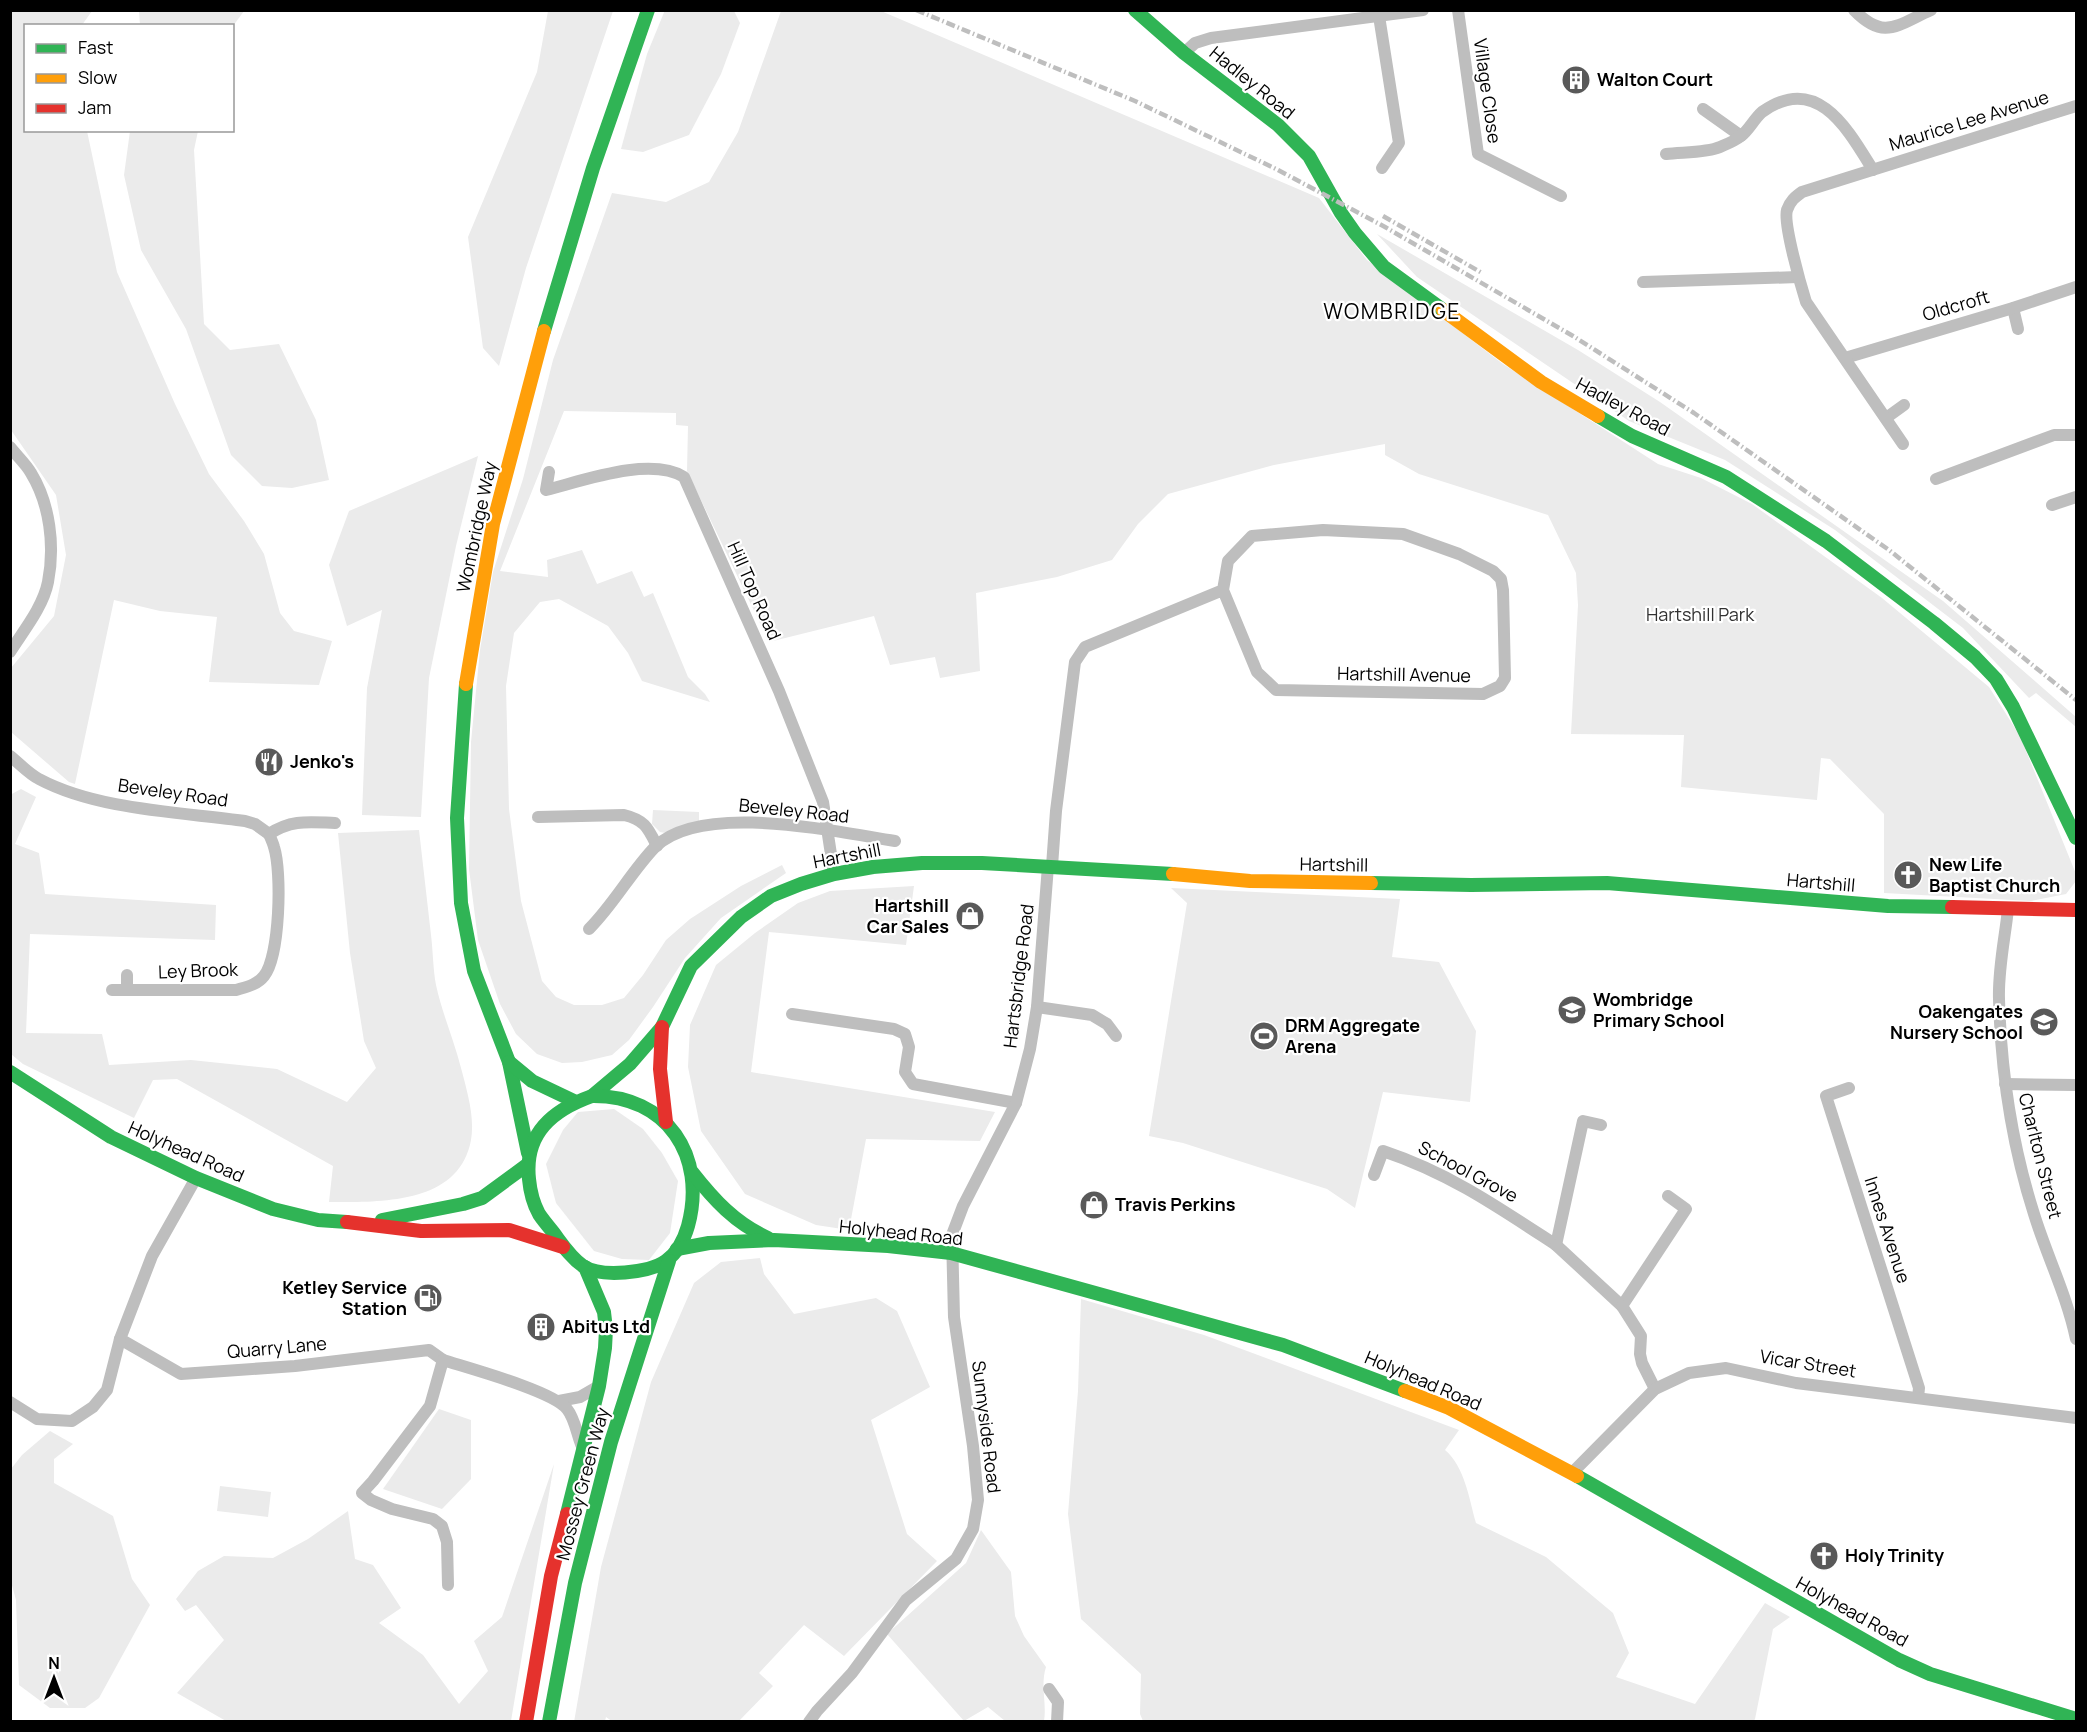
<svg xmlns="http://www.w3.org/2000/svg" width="2087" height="1732" viewBox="0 0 2087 1732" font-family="Manrope,sans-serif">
<rect width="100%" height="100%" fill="#fff"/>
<!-- green -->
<g fill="#ebebeb">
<path d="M 665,10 L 734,11 L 740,23 L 721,74 L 689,135 L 643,152 L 621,149 L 647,54 Z"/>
<path d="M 10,11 L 92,11 L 82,25 L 26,26 L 26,130 L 87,131 L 117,272 L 175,404 L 209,474 L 244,521 L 264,554 L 280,613 L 294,631 L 332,641 L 319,685 L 209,682 L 217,617 L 160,611 L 114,600 L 75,784 L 69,782 L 11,732 L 11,668 L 54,616 L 66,555 L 56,495 L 11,430 Z"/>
<path d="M 139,11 L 139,10 L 244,11 L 233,26 L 140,25 Z"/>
<path d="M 548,11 L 613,11 L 526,268 L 499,366 L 483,348 L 468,237 L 537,72 Z"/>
<path d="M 781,11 L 881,11 L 1319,198 L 1367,260 L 1503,364 L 1658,464 L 1701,478 L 1752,504 L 1882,598 L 1989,687 L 2020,736 L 2076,874 L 2076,881 L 2066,894 L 2031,901 L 1884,893 L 1884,814 L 1830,759 L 1821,758 L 1817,800 L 1681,787 L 1684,735 L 1571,734 L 1578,605 L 1576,573 L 1548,515 L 1419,474 L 1385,455 L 1385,444 L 1274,465 L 1168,494 L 1138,524 L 1112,560 L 1057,577 L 976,593 L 980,671 L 940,678 L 935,657 L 890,665 L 874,616 L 769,642 L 687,471 L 688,426 L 676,425 L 676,413 L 564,411 L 500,571 L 548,577 L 547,560 L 582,550 L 597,584 L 632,571 L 644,597 L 653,593 L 688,677 L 705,694 L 710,702 L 642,681 L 628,653 L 608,626 L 559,599 L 540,602 L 514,633 L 506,686 L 509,809 L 521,901 L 542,981 L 556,997 L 574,1005 L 602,1005 L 624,998 L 643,975 L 666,940 L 690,919 L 741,886 L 782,865 L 786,873 L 721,918 L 685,958 L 653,1007 L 629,1040 L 612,1055 L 582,1062 L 562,1063 L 537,1054 L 516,1034 L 500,1004 L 478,940 L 469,869 L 471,742 L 480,650 L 493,572 L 523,479 L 553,360 L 612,193 L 666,202 L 709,182 L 738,132 Z"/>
<path d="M 130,131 L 198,131 L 194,150 L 204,324 L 230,350 L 279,344 L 316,420 L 329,480 L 292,488 L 262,486 L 231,455 L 186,329 L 141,250 L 124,175 Z"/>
<path d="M 1377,234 L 1578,350 L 1660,402 L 1943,601 L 2076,717 L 2076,727 L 2036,693 L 2029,698 L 1963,628 L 1835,530 L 1725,460 L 1629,421 L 1417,277 Z"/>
<path d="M 478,456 L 456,546 L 429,678 L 421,817 L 362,815 L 367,688 L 382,610 L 347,626 L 329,565 L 349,511 Z"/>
<path d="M 21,789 L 36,797 L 15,844 L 39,853 L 45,894 L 216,905 L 215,940 L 30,934 L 26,1033 L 102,1034 L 109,1065 L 191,1060 L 277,1069 L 347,1102 L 376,1068 L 364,1041 L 350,953 L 338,833 L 419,830 C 423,865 427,900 431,935 C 433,951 433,969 436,985 C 442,1013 454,1040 461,1068 C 467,1091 475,1117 471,1140 C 459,1205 380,1202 329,1202 L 333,1166 L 177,1079 L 153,1080 L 134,1118 L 23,1064 L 11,1054 L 10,795 Z"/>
<path d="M 653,810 L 699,812 L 699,822 L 665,833 L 660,832 L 652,824 Z"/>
<path d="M 914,886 L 906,945 L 769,932 L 751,1072 L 995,1112 L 980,1141 L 866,1139 L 849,1230 L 816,1225 L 745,1194 L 701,1131 L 688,1067 L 690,1025 L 716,965 L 755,933 L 798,903 L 830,891 Z"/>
<path d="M 1171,888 L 1400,899 L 1392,957 L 1439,962 L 1476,1031 L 1470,1102 L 1383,1092 L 1355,1208 L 1327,1189 L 1183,1143 L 1149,1136 L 1187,903 Z"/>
<path d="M 614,1109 L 643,1129 L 662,1153 L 678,1181 L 670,1233 L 649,1260 L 622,1259 L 594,1251 L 556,1203 L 546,1164 L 563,1130 L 578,1112 Z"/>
<path d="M 760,1258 L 764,1274 L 794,1314 L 876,1298 L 897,1311 L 930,1387 L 871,1420 L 907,1534 L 937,1561 L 844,1656 L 804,1625 L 759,1673 L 773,1686 L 739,1721 L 613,1722 L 606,1717 L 605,1721 L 574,1722 L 601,1567 L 651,1382 L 694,1283 L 721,1262 Z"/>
<path d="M 1081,1299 L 1204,1335 L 1459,1430 L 1445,1450 C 1465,1467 1469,1499 1476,1523 L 1546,1557 L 1613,1613 L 1629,1653 L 1616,1677 L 1695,1704 L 1765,1603 L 1790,1617 L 1773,1629 L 1755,1719 L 1753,1722 L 1143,1721 L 1140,1714 L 1141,1674 L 1081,1619 L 1068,1514 L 1078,1391 Z"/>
<path d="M 439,1409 L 471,1420 L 471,1479 L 442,1509 L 383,1489 Z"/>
<path d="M 50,1431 L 73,1444 L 54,1459 L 54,1483 L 113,1516 L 132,1579 L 150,1605 L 99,1698 L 85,1708 L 50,1708 L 19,1685 L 16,1600 L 10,1578 L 11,1469 L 22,1455 Z"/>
<path d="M 554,1464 L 511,1721 L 226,1721 L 177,1693 L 224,1640 L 196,1605 L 185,1611 L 176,1599 L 198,1571 L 224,1556 L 273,1558 L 308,1539 L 348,1511 L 355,1559 L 373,1565 L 401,1608 L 379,1623 L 423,1655 L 459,1704 L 488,1671 L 474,1641 L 502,1617 Z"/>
<path d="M 220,1486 L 271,1492 L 268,1517 L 217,1511 Z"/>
<path d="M 981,1530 L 1011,1572 L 1015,1616 L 1024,1636 L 1046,1667 C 1040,1686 1047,1703 1044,1721 L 1005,1721 L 988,1707 L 964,1721 L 887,1634 L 966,1563 Z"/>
</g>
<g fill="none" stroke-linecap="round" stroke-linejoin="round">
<!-- street -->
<g stroke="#bebebe" stroke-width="12">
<path d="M 1458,10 L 1478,154 L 1561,196"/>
<path d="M 1854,10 C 1884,41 1897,25 1931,10"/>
<path d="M 1379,16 L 1399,143 L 1382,168"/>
<path d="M 1184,53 L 1195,43 L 1211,38 L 1423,10"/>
<path d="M 1703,109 L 1741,136"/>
<path d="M 1666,154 C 1681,152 1707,153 1720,147 C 1727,144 1735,141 1741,136 C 1749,130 1754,119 1762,112 C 1817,73 1847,128 1873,170"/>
<path d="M 1643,282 L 1798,277"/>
<path d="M 2013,308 L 2018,329"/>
<path d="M 1845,358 L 2013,308 L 2076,287"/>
<path d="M 1886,418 L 1904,405"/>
<path d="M 1903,444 L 1806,302 C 1801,286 1783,223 1787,210 C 1790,201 1795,197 1802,192 L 2076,106"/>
<path d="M 10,447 C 17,456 26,464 31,473 C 50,504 55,546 48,582 C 43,607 24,630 10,652"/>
<path d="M 549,472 L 546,490 C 582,481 650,456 684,477 L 779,691 L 823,802 L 834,874"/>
<path d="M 1936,479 L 2054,435 L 2076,435"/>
<path d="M 2052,505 L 2076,497"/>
<path d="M 10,756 C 20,764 29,774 39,779 C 97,810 180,812 245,821 L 255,824 L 269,834 C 292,819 309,822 335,823"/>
<path d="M 538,817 L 624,815 C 645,820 648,828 657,846"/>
<path d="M 1052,866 L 1056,811 L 1075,662 L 1085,647 L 1223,590 L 1228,561 L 1252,536 L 1323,530 L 1403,534 L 1459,554 L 1493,571 L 1501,579 L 1503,590 L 1505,678 L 1500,686 L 1483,694 L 1276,690 L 1257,672 L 1223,590"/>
<path d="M 2008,909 C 2005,938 1998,969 1999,999 C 2001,1072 2012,1145 2034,1214 C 2047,1256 2067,1296 2076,1339"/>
<path d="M 589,929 C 614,904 631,872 655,847 C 702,801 836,832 895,841"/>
<path d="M 127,975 L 127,990"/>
<path d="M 112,990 L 236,990 C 246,987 257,985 264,976 C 280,956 282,872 274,847 C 273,843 271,839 269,834"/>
<path d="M 1037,1007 L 1092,1015 L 1107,1024 L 1116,1036"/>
<path d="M 792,1014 L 894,1029 L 905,1034 L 909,1047 L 905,1072 L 913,1084 L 1016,1103"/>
<path d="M 2005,1084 L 2076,1085"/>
<path d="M 1849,1088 L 1826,1096 L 1919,1388 L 1918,1398"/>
<path d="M 1374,1175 L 1383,1151 C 1449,1173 1498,1207 1556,1245 L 1583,1121 L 1601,1125"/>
<path d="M 196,1178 L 152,1256 L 120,1339 L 181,1374 L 295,1366 L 429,1350 L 443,1360"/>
<path d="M 1556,1245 L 1622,1306 L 1686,1209 L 1668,1196"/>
<path d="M 1622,1306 L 1641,1336 L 1640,1354 L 1642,1363 L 1655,1389"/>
<path d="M 559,1401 L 580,1397 L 599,1386"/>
<path d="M 10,1402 L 37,1419 L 72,1421 L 93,1407 L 107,1390 L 120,1339"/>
<path d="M 1572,1473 L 1655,1389 L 1689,1373 L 1726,1368 L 1796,1383 L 2076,1418"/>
<path d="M 448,1585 L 447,1542 L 442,1526 L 433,1519 L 392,1509 L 371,1500 L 362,1493 L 373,1481 L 430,1406 L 443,1360 C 468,1368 553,1391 567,1409 C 576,1420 577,1438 584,1451"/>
<path d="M 1049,1689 L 1058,1702 L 1057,1722"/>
<path d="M 809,1722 L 817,1711 L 852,1673 L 906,1600 L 956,1559 L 973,1529 L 978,1500 L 973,1446 L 954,1317 L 952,1235 L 963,1206 L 1016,1103 L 1030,1049 L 1037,1007 L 1048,866"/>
</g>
<!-- fast -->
<g stroke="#30b455" stroke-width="14">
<path d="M 1135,10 L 1184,53 L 1278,125 L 1309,156 L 1341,213 L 1355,233 L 1384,267 L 1443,310"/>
<path d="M 544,331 L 593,168 L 648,10"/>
<path d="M 1598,416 L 1632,436 L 1726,477 L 1826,541 L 1934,623 L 1975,657 L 1996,679 L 2013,707 L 2076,838"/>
<path d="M 466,684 L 457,818 L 461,903 L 474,971 L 509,1062 L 528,1153"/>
<path d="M 1371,883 L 1471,885 L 1607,883 L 1888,906 L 1952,907"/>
<path d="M 509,1062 L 532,1081 L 574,1101"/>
<path d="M 10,1072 L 111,1137 L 196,1178 L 273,1209 L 318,1220 L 347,1222"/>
<path d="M 592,1096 L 630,1064 L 662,1027 L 691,966 L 741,917 L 771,896 L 801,884 L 834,874 L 873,867 L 922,863 L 982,863 L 1173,874"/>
<path d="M 592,1096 C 667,1095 707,1156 688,1226 C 684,1240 677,1253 666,1261 C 649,1273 601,1278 583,1266 C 570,1257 562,1244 553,1232 C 548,1226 543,1220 539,1214 C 533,1203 530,1190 529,1179 C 524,1133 553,1110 592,1096 Z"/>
<path d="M 692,1172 C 714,1200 735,1223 768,1238"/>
<path d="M 382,1220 L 463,1204 L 482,1198 L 527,1165"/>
<path d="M 677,1249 L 709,1243 L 774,1240 L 888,1246 L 951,1253 L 1283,1345 L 1405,1391"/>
<path d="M 1577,1476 L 1899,1660 L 1930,1674 L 2076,1719"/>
<path d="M 567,1514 L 599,1386 L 605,1348 L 606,1329 L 604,1312 L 585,1267"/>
<path d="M 549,1722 L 575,1583 L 611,1442 L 669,1261"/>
</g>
<!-- slow -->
<g stroke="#ff9f0a" stroke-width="14">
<path d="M 1443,310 L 1541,382 L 1598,416"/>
<path d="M 466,684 L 493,524 L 544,331"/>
<path d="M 1173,874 L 1250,881 L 1371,883"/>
<path d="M 1405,1391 L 1449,1408 L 1577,1476"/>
</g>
<!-- jam -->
<g stroke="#e5322d" stroke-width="14">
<path d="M 1952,907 L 2076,910"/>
<path d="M 662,1027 L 660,1069 L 666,1122"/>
<path d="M 347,1222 L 421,1231 L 509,1230 L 563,1247"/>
<path d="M 526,1722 L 551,1576 L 567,1514"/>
</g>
<!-- rail -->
<g stroke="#bebebe" stroke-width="4.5" stroke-dasharray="9 3 1.5 3" stroke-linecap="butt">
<path d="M 916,10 L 1135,101 L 1276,169 L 1385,227 L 1573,336 L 1694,413 L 1889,550 L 2076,700"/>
<path d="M 1383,216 L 1482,273"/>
</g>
</g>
<!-- icons -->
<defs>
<g id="building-disc" transform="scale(1.5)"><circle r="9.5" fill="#595959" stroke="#fff"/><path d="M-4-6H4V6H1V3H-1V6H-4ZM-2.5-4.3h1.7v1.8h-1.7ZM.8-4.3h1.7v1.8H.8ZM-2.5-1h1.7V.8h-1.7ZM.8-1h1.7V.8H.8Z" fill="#fff"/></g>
<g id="restaurant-disc" transform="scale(1.5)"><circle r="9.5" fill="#595959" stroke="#fff"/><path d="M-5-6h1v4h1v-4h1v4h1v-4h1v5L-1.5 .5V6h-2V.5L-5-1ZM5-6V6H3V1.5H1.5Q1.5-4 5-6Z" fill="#fff"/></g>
<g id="church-disc" transform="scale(1.5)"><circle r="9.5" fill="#595959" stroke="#fff"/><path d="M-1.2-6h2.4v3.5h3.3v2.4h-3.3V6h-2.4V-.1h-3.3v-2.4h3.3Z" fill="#fff"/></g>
<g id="shop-disc" transform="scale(1.5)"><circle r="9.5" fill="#595959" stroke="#fff"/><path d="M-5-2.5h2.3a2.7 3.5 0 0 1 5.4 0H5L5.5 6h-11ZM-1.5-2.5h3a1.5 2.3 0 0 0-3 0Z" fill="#fff"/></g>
<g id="school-disc" transform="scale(1.5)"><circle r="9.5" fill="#595959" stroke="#fff"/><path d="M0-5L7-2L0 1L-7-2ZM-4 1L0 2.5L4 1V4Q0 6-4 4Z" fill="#fff"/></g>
<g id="stadium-disc" transform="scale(1.5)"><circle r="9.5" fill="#595959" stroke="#fff"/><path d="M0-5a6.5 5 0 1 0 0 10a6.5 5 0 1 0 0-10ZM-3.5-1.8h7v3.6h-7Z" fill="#fff"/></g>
<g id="fuel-disc" transform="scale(1.5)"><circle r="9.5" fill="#595959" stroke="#fff"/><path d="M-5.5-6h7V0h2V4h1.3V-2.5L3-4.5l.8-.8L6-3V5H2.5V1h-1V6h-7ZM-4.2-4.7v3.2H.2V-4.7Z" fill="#fff"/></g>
</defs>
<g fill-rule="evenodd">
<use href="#building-disc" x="1576" y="80"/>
<use href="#restaurant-disc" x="269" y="762"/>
<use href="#church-disc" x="1908" y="875"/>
<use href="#shop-disc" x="970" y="916"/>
<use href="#school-disc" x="1572" y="1010"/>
<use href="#school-disc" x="2044" y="1022"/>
<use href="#stadium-disc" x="1264" y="1036"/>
<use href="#shop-disc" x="1094" y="1205"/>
<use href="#fuel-disc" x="428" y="1298"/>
<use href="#building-disc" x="541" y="1327"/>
<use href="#church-disc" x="1824" y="1556"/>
</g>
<g text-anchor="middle" stroke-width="4.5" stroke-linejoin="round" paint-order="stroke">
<!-- poi labels -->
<g font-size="18" font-weight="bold" fill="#000" stroke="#fff" text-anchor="start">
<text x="1597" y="86">Walton Court</text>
<text x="290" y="768">Jenko's</text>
<text x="1929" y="871">New Life<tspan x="1929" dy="21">Baptist Church</tspan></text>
<text x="949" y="912" text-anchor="end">Hartshill<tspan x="949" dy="21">Car Sales</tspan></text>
<text x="1593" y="1006">Wombridge<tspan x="1593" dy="21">Primary School</tspan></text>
<text x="2023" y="1018" text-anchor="end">Oakengates<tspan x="2023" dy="21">Nursery School</tspan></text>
<text x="1285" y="1032">DRM Aggregate<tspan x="1285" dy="21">Arena</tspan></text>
<text x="1115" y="1211">Travis Perkins</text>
<text x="407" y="1294" text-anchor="end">Ketley Service<tspan x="407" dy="21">Station</tspan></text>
<text x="562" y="1333">Abitus Ltd</text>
<text x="1845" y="1562">Holy Trinity</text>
</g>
<!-- street labels -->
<g font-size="18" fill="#000" stroke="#fff">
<text transform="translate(1252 83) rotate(39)" y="6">Hadley Road</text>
<text transform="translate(1487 91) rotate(82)" y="6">Village Close</text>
<text transform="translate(1969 121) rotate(-17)" y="6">Maurice Lee Avenue</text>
<text transform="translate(1956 306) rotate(-16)" y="6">Oldcroft</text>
<text transform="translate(1623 407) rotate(28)" y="6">Hadley Road</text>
<text transform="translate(477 527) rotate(-78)" y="6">Wombridge Way</text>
<text transform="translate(754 591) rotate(66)" y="6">Hill Top Road</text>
<text transform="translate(1404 675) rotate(1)" y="6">Hartshill Avenue</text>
<text transform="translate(173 793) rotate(8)" y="6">Beveley Road</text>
<text transform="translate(794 811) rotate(6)" y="6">Beveley Road</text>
<text transform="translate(847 856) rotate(-11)" y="6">Hartshill</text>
<text transform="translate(1334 865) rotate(1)" y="6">Hartshill</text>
<text transform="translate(1821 883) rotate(5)" y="6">Hartshill</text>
<text transform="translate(198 971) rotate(-2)" y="6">Ley Brook</text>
<text transform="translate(1019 976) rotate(-83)" y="6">Hartsbridge Road</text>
<text transform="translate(186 1152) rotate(24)" y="6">Holyhead Road</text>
<text transform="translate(2040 1156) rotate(76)" y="6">Charlton Street</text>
<text transform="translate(1468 1172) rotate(28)" y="6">School Grove</text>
<text transform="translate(1887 1230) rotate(72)" y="6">Innes Avenue</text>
<text transform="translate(901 1233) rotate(6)" y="6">Holyhead Road</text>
<text transform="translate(277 1348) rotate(-5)" y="6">Quarry Lane</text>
<text transform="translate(1808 1364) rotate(9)" y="6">Vicar Street</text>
<text transform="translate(1423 1381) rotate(23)" y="6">Holyhead Road</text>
<text transform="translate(986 1427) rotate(83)" y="6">Sunnyside Road</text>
<text transform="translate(583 1484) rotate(-75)" y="6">Mossey Green Way</text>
<text transform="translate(1852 1612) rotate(29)" y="6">Holyhead Road</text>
</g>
<!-- park labels -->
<g font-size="18" fill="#323232" stroke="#fff">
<text x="1700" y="621">Hartshill Park</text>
</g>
<!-- quarter labels -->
<g font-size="21" letter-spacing="1.5" fill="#000" stroke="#fff">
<text x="1392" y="319">WOMBRIDGE</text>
</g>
</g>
<!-- border -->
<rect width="2087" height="1732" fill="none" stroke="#000000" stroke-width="24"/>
<!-- legend -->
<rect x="24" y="24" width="210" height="108" fill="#ffffff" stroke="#999999" stroke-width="1.5"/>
<rect x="36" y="44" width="30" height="9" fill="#30b455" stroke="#999999" stroke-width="1.5"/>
<text x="78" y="54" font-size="18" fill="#000000">Fast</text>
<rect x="36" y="74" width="30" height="9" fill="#ff9f0a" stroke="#999999" stroke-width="1.5"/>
<text x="78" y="84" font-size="18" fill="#000000">Slow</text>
<rect x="36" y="104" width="30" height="9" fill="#e5322d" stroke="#999999" stroke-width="1.5"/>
<text x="78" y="114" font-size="18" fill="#000000">Jam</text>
<!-- north arrow -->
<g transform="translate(54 1678)" stroke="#ffffff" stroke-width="4.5" paint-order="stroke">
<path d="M0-4.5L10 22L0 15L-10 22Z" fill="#000000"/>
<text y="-9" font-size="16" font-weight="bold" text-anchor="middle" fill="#000000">N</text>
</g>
</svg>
